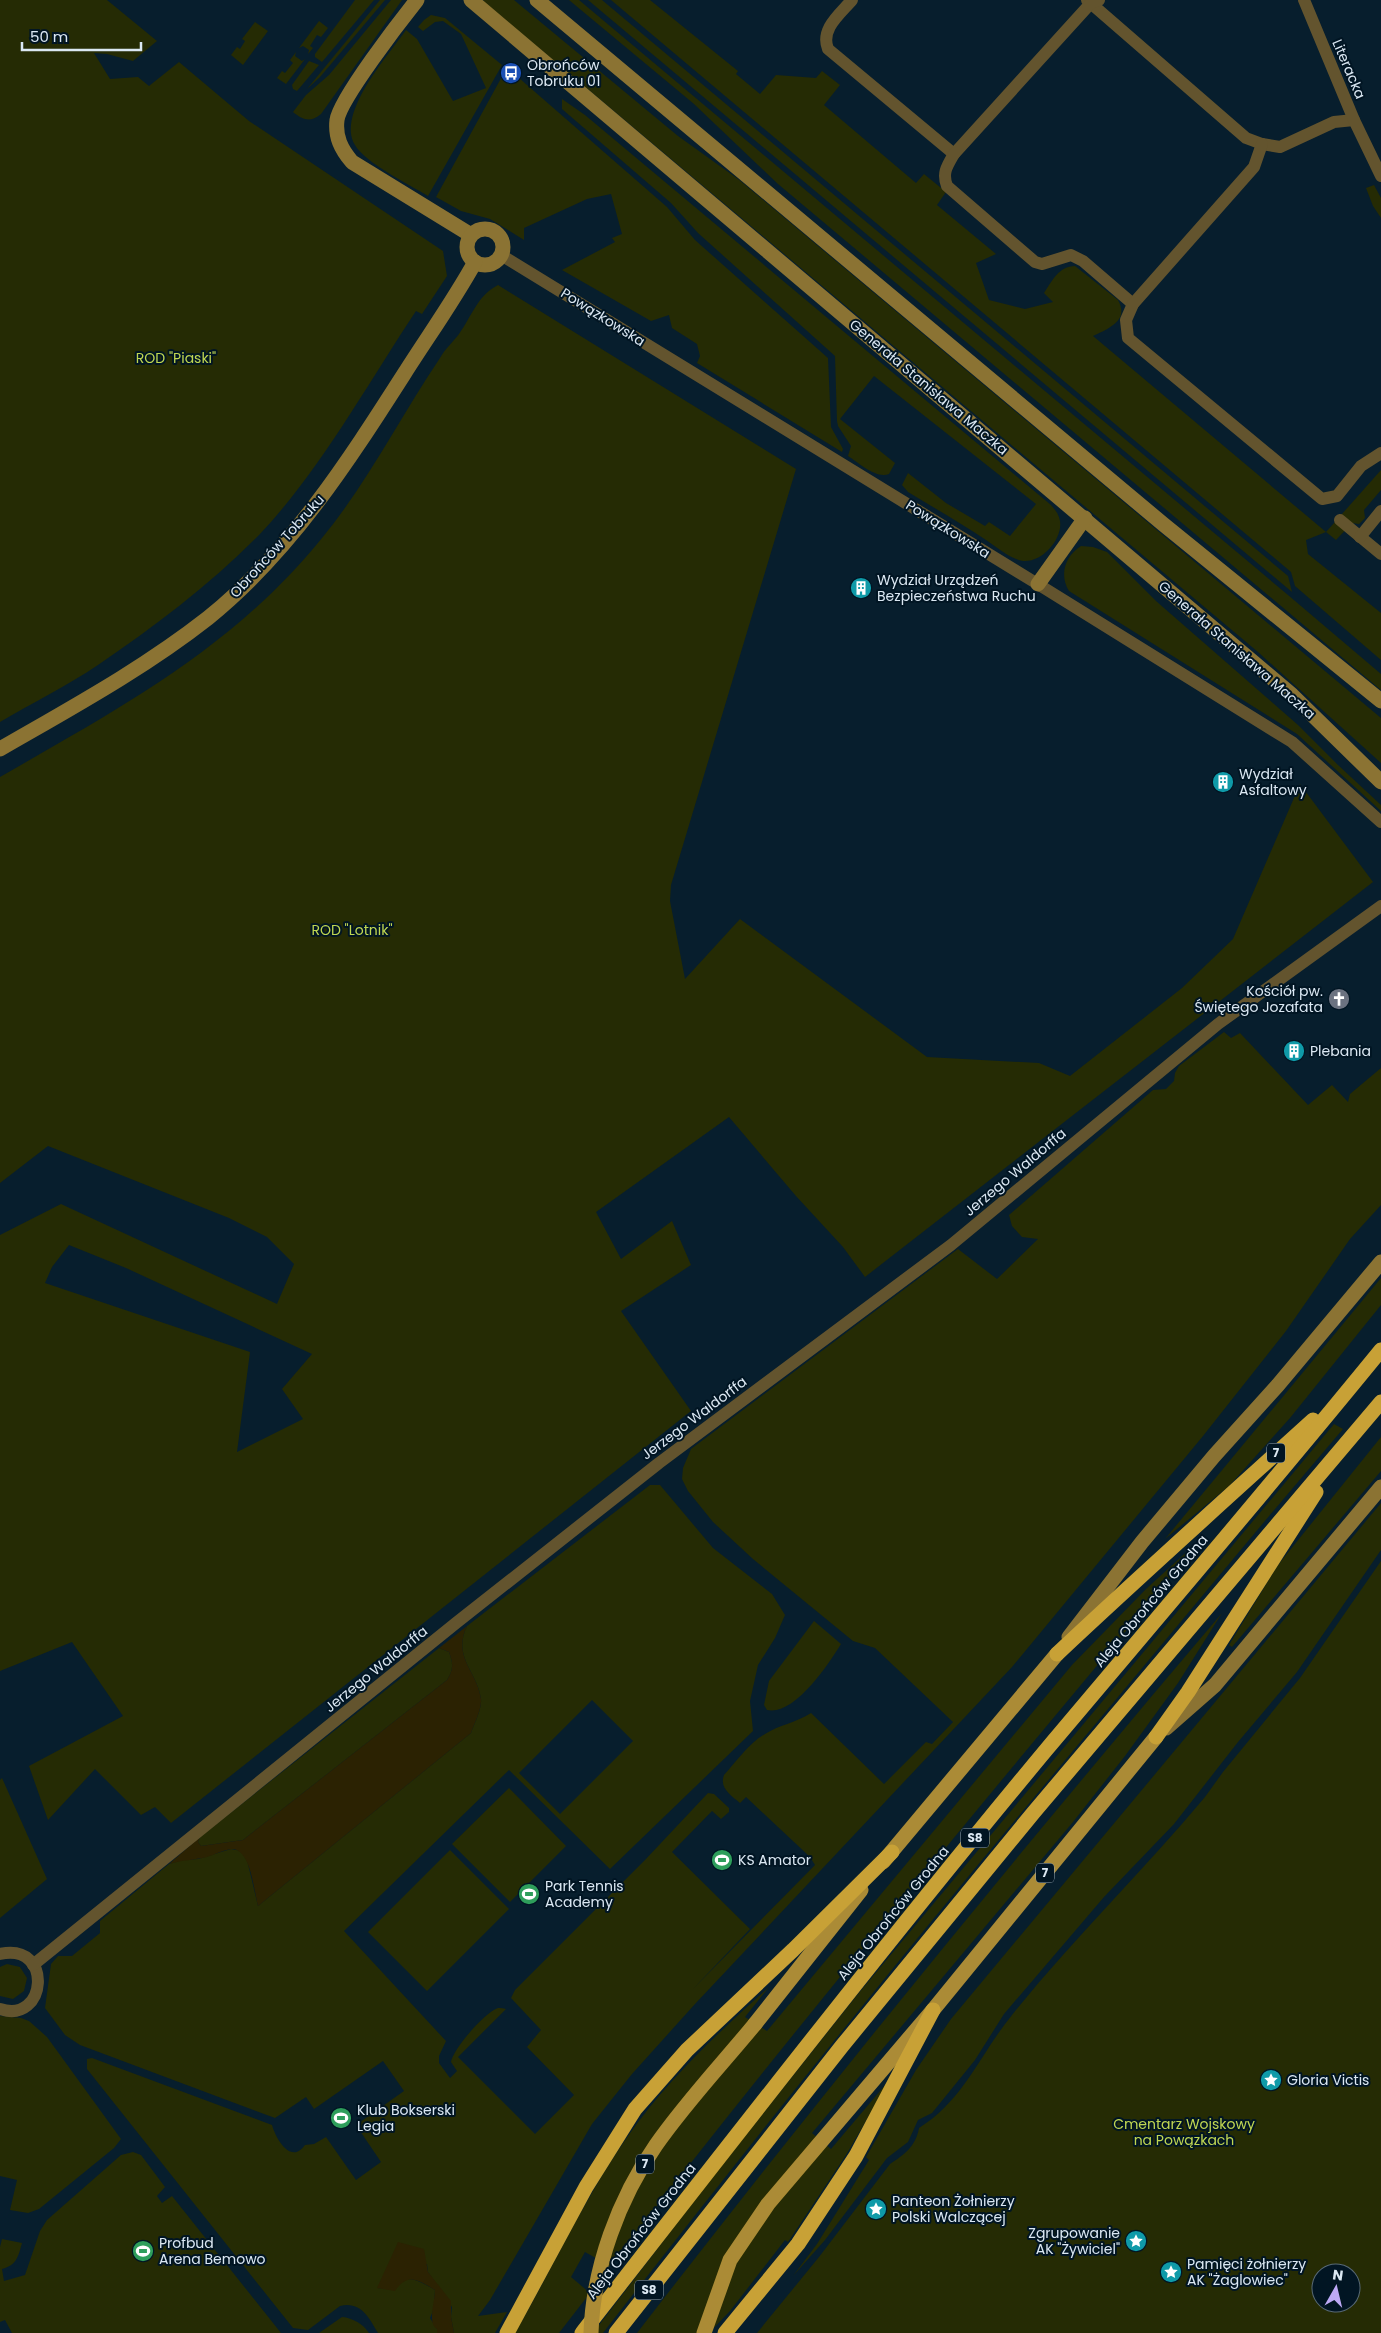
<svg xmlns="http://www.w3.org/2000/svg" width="1381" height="2333" viewBox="0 0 1381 2333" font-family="Poppins,sans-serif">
<rect width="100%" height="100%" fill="#071e2d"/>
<!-- green -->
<g fill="#252b04" fill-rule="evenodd">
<path d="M 0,0 L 107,0 L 157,41 L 133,61 L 107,54 L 94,53 L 110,79 L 138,77 L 149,86 L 179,62 L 249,121 L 443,251 L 447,276 L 422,314 L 416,311 C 366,386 322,468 260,534 C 212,583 154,627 98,665 C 67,686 32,703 0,722 Z"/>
<path d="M 355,0 L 374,0 L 322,62 L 315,57 L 315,54 Z"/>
<path d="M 380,0 L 385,0 L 320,77 L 307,89 Z"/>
<path d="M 391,0 L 402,0 L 321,114 C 310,123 303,120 293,112 L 306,95 L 329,75 Z"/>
<path d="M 484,0 L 514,0 L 678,136 L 738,179 L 1381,718 L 1381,763 L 1258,652 L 483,1 Z"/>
<path d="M 569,0 L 579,0 L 1288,595 L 1381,674 L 1381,690 L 778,184 L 694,104 Z"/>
<path d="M 588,0 L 602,0 L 1288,576 L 1292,592 Z"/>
<path d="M 611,0 L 650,0 L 738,71 L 736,74 L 760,94 L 776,75 L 816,78 L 822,71 L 840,85 L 824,105 L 916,183 L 924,174 L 946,192 L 937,205 L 996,254 L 976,263 L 989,300 L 1025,309 L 1053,302 L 1044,293 C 1052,281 1059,266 1075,266 L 1118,300 C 1130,321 1107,329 1093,336 L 1326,532 L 1381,470 L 1381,490 L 1364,510 L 1365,518 L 1359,524 L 1352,523 L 1336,540 L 1326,532 L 1306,540 L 1308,554 L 1381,613 L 1381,660 L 1295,586 L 1291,572 Z"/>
<path d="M 431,15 L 445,18 L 502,65 L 428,196 C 410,185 364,162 355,145 C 336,113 388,56 406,30 L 417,39 L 453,101 L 486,88 L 461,34 L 443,21 L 435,22 L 423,31 L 418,27 L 424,20 Z"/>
<path d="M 319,21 L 328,28 L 321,37 L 317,35 L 310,46 L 313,48 L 308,54 L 309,50 L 303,46 L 299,48 Z"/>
<path d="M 255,22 L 268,31 L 243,65 L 231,55 L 237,47 L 240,49 L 245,41 L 242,39 Z"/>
<path d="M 296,52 L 295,56 L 302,61 L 305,59 L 286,84 L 277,78 L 282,71 L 285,73 L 293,63 L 290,60 Z"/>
<path d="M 309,61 L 319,65 L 297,91 L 293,89 L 292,85 Z"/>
<path d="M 505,71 L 516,81 L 519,78 L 667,207 L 695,240 L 828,358 L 831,427 L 843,449 L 842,452 L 697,363 L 700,356 L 697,344 L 672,328 L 669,315 L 651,321 L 562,270 L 615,242 L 612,238 L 622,234 L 611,194 L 587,199 L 524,228 L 524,240 L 490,219 L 461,211 L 436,197 Z"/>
<path d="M 562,99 L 585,115 L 1051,505 C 1055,510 1059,514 1060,521 C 1063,539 1042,563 1023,561 C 1010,559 997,547 986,540 C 961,523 934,508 908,492 L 902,485 L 908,473 L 946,503 L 985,526 L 989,522 L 1010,536 L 1036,504 L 874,376 L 840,419 L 895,463 L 889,474 C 876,479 859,463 848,456 L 851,446 L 838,426 L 837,421 L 835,356 L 698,233 L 671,203 L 562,109 Z"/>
<path d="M 1374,185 L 1381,198 L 1381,218 L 1373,206 L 1366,188 Z"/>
<path d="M 498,285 L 796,469 L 671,885 L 670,901 L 685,979 L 740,919 L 927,1057 L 1039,1063 L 1070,1076 L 1182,988 L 1233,939 L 1300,784 L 1373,882 L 865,1277 L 843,1247 L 796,1196 L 729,1117 L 596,1212 L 621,1259 L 672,1221 L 691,1265 L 621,1311 L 691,1411 L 171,1823 L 155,1807 L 141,1815 L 95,1769 L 48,1820 L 29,1766 L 123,1716 L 72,1642 L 0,1671 L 0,1235 L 61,1204 L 277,1304 L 294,1264 L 267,1237 L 229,1218 L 48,1146 L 0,1183 L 0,777 C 120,708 233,648 322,538 C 368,482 400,417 440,358 C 445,349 453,342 459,334 C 472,316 477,296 498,285 ZM 69,1245 L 126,1268 L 312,1354 L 282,1389 L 303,1419 L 237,1452 L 250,1352 L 45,1283 L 52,1267 Z"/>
<path d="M 1081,546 L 1093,547 L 1107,552 L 1156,601 L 1298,725 L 1338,765 L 1381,805 L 1381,811 L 1297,734 L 1069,591 C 1059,575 1065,556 1081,546 Z"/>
<path d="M 1224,1032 L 1231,1038 L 1240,1033 L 1308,1105 L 1332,1085 L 1348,1102 L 1350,1094 L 1381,1068 L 1381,1205 L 1350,1239 L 1286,1331 L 1203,1436 L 1012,1667 L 695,2004 L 632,2074 L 592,2124 L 490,2300 L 478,2316 L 507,2312 L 495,2333 L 454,2333 L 451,2317 L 452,2307 L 428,2272 L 427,2264 L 378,2288 C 393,2290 397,2279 408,2279 C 417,2279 428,2286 435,2290 L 434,2308 L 430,2318 L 437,2329 L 437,2333 L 378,2333 C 369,2318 361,2301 340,2306 L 308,2330 L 293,2328 L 87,2069 L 87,2059 L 92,2058 L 272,2125 C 276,2139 291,2165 305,2145 L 314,2144 L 326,2137 L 356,2180 L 381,2162 L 356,2125 L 404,2091 L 383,2061 L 314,2109 L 306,2097 L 275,2118 L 80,2045 L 65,2035 L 45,2008 L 51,1964 L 58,1956 L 72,1956 L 100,1933 L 100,1921 L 169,1864 L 182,1860 L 198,1859 L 231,1849 L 241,1851 L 247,1860 L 258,1906 L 471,1733 C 474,1724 482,1709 481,1699 C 477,1671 452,1657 467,1626 L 650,1485 L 660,1485 L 713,1548 L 772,1594 L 785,1615 L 775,1638 L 758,1665 L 750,1701 L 753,1731 L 610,1869 L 509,1770 L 344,1931 L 446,2041 L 439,2056 L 439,2063 L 450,2078 L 457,2071 L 451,2062 C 453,2049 485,2012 498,2008 C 501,2008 503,2008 506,2009 L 458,2057 L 535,2134 L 574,2095 L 527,2047 L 541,2030 L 511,1998 L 515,1990 L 645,1860 L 708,1793 L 714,1794 L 729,1808 L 729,1812 L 721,1819 L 712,1811 L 672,1852 L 750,1929 L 692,1990 L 815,1865 L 810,1857 L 746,1797 L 740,1803 C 731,1795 719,1788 724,1775 C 736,1762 749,1743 765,1734 C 779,1725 795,1723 811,1713 L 884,1784 L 926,1742 L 932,1744 L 953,1722 L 875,1648 L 853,1641 L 753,1559 L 713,1522 L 688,1491 L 682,1479 L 683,1468 L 691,1449 L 958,1249 L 997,1279 L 1038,1239 L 1022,1237 L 1012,1226 L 1009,1215 L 1153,1090 L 1166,1089 L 1174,1081 L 1175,1073 L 1179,1066 ZM 592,1700 L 633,1741 L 560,1814 L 519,1773 Z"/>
<path d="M 1381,1278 L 1381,1305 L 1290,1418 L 1229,1486 L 1165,1539 Z"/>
<path d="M 1334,1424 L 1343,1429 C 1246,1542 1152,1657 1056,1771 C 901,1956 751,2142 603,2333 L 593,2333 L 707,2184 L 858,1994 Z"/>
<path d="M 1381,1437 L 1381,1471 L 1232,1647 L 1229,1645 L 1278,1565 Z"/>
<path d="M 1381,1503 L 1381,1550 L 1297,1672 L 1238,1742 L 1174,1824 L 1104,1897 L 1004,2014 L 975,2060 L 932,2113 L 918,2120 L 908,2142 L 887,2158 L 825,2240 L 793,2276 L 817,2244 L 869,2160 L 866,2157 L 916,2070 L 951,2019 Z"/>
<path d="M 1199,1544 C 999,1782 801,2020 610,2266 L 585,2252 L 571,2277 L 590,2293 L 559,2333 L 515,2333 C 553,2268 585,2197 628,2136 C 668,2079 718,2033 769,1987 L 745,2017 L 767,2031 L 1072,1665 L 1146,1589 L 1192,1547 Z"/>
<path d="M 1381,1561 L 1381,2333 L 757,2333 L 819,2257 L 890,2164 C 904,2155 916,2146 919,2128 C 964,2100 980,2054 1012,2015 C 1073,1939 1143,1871 1205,1797 L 1223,1772 L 1300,1678 ZM 1321,2273 L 1351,2273 L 1351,2303 L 1321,2303 Z"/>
<path d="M 1222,1613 L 1178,1683 L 1125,1756 L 1073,1822 L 812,2133 L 831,2149 L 891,2078 L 846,2155 L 788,2242 L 785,2240 L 730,2311 L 709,2333 L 637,2333 C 826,2088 1022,1849 1222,1613 Z"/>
<path d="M 814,1621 L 841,1644 C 828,1665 794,1716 767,1710 L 764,1705 L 769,1681 Z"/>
<path d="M 439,1648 L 449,1652 C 453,1663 454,1669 447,1680 L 243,1840 L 201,1846 L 198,1842 L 200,1837 Z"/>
<path d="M 2,1778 L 47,1879 L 0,1918 L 0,1780 Z"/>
<path d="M 509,1788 L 566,1846 L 510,1902 L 452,1844 Z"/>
<path d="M 450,1850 L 509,1909 L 427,1991 L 368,1932 Z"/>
<path d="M 7,1964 L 20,1967 L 27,1978 L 24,1991 L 13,1999 L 0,1996 L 0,1967 Z"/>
<path d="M 0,2016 L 21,2018 L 29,2021 L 47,2037 L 121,2139 L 114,2148 L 39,2209 L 28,2213 L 10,2210 L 17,2180 L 0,2176 Z"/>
<path d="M 133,2152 L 141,2155 L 165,2187 L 157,2196 L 162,2203 L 172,2196 L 281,2333 L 12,2333 L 5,2320 L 0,2322 L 0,2247 L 2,2239 L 22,2243 C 18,2257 17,2265 2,2269 L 4,2281 L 25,2275 L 40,2231 L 47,2220 L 121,2155 Z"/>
<path d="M 342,2317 C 353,2318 363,2324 369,2333 L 319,2333 Z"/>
</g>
<!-- sand -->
<g fill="#2b2202">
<path d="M 467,1626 C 452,1657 477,1671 481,1699 C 482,1709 474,1724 471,1733 L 258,1906 C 254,1891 251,1851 233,1849 C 225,1849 214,1855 207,1857 C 194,1860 182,1860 169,1864 L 200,1837 L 198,1842 L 201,1846 L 243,1840 L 447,1680 C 454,1669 453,1663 449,1652 L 439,1648 Z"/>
<path d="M 398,2242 L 424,2249 L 428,2272 L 451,2301 L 451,2317 L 454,2333 L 437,2333 L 437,2329 C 427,2323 435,2302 435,2290 C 418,2280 408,2272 395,2291 L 377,2288 Z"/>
</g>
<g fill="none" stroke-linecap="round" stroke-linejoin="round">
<!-- street -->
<g stroke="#63542e" stroke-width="12">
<path d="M 852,0 C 840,14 820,29 828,49 L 954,154"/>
<path d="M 1087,0 L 1246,138 L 1262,144 L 1280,147 L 1334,122 L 1354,120"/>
<path d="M 1099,0 L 1091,3 L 954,154 C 947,166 942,173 947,186 L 1035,262 L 1042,264 L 1071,255 L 1083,261 L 1133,304"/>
<path d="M 1304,0 L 1354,120 L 1381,176"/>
<path d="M 1262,144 L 1254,167 L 1133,304 L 1126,320 L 1128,338 L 1322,499 L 1337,496 L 1361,466 L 1381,453"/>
<path d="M 501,255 L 1036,583 L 1292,742 L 1381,822"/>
<path d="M 1340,520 L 1381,554"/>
<path d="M 1360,537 L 1381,511"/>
<path d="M 0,1954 C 54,1942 47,2025 0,2009"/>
<path d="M 33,1965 L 456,1623 L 659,1463 L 951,1245 L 1218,1024 L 1381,906"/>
</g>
<!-- secondary -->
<g stroke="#8b7333" stroke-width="15">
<path d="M 417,0 C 401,20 340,99 337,120 C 335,137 341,149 352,162 L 471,235"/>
<path d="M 471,0 L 1292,695 L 1381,782"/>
<path d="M 537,0 L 1163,524 L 1381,701"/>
<circle cx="485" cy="247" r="18"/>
<path d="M 1038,584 L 1085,518"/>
<path d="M 0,749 C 71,708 143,669 208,618 C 292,550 349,460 406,371 C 429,335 454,300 475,262"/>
<path d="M 1069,1637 L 1142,1542 L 1214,1456 L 1278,1385 L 1381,1262"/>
<path d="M 1166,1728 L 1215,1685 L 1381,1487"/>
</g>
<!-- primary -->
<g stroke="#ab8b36" stroke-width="15">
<path d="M 883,1862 L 1057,1654"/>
<path d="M 755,2024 L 861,1890"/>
<path d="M 704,2333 L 730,2260 L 768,2204 L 933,2010 L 1156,1737"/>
</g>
<!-- highway -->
<g stroke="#c8a136" stroke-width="15">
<path d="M 1057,1654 C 1141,1575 1227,1498 1313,1420"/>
<path d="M 1156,1737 L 1188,1692 L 1316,1492"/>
<path d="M 507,2333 L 586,2187 L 635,2109 L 687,2050 L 793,1950 L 892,1852"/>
<path d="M 582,2333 C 735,2137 887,1941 1046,1750 C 1158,1617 1271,1485 1381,1350"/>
<path d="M 616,2333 L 842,2046 L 1034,1812 L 1381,1402"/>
<path d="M 725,2333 L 798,2244 L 856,2156 L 933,2010"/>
</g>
<!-- primary-bridge -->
<path stroke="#ab8b36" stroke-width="15" d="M 591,2333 C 593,2268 619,2198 656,2145 C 686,2102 722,2064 755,2024"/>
</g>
<!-- icons -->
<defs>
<g id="bus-disc" transform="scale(1.125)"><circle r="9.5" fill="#1a4fb4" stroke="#011523"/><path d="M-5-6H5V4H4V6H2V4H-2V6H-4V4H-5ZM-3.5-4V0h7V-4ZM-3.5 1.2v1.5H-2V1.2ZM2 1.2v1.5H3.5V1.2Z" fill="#fff"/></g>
<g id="building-disc" transform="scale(1.125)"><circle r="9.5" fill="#0f9aa8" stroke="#011523"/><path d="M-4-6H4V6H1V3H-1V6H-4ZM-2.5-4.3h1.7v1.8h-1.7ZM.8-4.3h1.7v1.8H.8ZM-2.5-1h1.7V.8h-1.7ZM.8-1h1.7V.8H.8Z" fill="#fff"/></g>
<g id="church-disc" transform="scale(1.125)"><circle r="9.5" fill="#6b7280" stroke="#011523"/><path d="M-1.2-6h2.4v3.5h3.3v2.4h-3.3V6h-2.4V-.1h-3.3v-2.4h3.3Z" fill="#fff"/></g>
<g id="stadium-disc" transform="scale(1.125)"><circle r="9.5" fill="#2e9e5b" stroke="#011523"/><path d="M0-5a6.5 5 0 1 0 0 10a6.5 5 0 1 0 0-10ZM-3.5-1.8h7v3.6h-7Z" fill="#fff"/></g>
<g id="sight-disc" transform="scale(1.125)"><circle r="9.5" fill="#0f9aa8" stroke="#011523"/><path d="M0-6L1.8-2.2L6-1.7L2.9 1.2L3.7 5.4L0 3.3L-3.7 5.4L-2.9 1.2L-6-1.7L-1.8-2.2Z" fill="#fff"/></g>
</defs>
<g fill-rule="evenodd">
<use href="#bus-disc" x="511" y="73"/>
<use href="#building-disc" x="861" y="588"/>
<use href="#building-disc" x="1223" y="782"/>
<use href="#church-disc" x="1339" y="999"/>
<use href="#building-disc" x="1294" y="1051"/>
<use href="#stadium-disc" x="722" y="1860"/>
<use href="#stadium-disc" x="529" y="1894"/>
<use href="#sight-disc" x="1271" y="2080"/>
<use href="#stadium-disc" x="341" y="2118"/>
<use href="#sight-disc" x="876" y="2209"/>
<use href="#sight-disc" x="1136" y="2241"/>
<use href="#stadium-disc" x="143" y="2251"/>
<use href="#sight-disc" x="1171" y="2272"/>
</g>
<g text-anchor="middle" stroke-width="4" stroke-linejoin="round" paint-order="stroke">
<!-- shield labels -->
<g fill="#011523" stroke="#9aa9b5" stroke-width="1">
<rect x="1267" y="1443.5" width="18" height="19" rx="4"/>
<rect x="961" y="1828.5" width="28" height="19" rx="4"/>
<rect x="1036" y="1863.5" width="18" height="19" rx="4"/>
<rect x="636" y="2154.5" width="18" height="19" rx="4"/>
<rect x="635" y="2280.5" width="28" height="19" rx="4"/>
</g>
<g font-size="12" font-weight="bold" fill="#dbe8f3">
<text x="1276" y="1457">7</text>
<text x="975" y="1842">S8</text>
<text x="1045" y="1877">7</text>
<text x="645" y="2168">7</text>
<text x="649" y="2294">S8</text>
</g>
<!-- poi labels -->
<g font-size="14" fill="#dbe8f3" stroke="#011523" text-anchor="start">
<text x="527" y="70">Obrońców<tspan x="527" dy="16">Tobruku 01</tspan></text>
<text x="877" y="585">Wydział Urządzeń<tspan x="877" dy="16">Bezpieczeństwa Ruchu</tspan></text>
<text x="1239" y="779">Wydział<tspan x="1239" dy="16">Asfaltowy</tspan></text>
<text x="1323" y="996" text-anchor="end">Kościół pw.<tspan x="1323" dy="16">Świętego Jozafata</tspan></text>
<text x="1310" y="1056">Plebania</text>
<text x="738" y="1865">KS Amator</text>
<text x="545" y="1891">Park Tennis<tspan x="545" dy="16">Academy</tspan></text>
<text x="1287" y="2085">Gloria Victis</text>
<text x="357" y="2115">Klub Bokserski<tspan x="357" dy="16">Legia</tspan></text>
<text x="892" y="2206">Panteon Żołnierzy<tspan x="892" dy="16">Polski Walczącej</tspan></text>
<text x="1120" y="2238" text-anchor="end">Zgrupowanie<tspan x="1120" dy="16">AK "Żywiciel"</tspan></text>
<text x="159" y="2248">Profbud<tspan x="159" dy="16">Arena Bemowo</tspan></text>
<text x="1187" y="2269">Pamięci żołnierzy<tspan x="1187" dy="16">AK "Żaglowiec"</tspan></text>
</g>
<!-- street labels -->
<g font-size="14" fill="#dbe8f3" stroke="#011523">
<text transform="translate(1349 69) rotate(67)" y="5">Literacka</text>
<text transform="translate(603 317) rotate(32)" y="5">Powązkowska</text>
<text transform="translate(929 387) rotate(40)" y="5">Generała Stanisława Maczka</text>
<text transform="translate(948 529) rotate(32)" y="5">Powązkowska</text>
<text transform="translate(277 546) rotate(-48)" y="5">Obrońców Tobruku</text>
<text transform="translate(1237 650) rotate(41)" y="5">Generała Stanisława Maczka</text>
<text transform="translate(1015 1172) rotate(-40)" y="5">Jerzego Waldorffa</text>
<text transform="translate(694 1418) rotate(-37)" y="5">Jerzego Waldorffa</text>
<text transform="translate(1151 1601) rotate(-50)" y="5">Aleja Obrońców Grodna</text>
<text transform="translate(376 1669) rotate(-39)" y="5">Jerzego Waldorffa</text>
<text transform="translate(893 1913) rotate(-51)" y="5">Aleja Obrońców Grodna</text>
<text transform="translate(641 2231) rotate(-52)" y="5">Aleja Obrońców Grodna</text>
</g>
<!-- park labels -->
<g font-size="14" fill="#c0d752" stroke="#011523">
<text x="176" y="363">ROD "Piaski"</text>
<text x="352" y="935">ROD "Lotnik"</text>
<text x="1184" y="2129">Cmentarz Wojskowy<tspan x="1184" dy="16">na Powązkach</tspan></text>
</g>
</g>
<!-- north arrow -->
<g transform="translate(1336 2288) rotate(8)"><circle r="24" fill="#011523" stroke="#586976"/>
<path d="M0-4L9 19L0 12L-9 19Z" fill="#bda9f5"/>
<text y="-8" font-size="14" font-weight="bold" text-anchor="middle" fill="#dbe8f3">N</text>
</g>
<!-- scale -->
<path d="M22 42v8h119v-8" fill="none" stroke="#dbe8f3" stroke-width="2.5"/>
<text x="30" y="42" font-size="15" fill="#dbe8f3" stroke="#011523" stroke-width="4" paint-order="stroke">50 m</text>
</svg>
